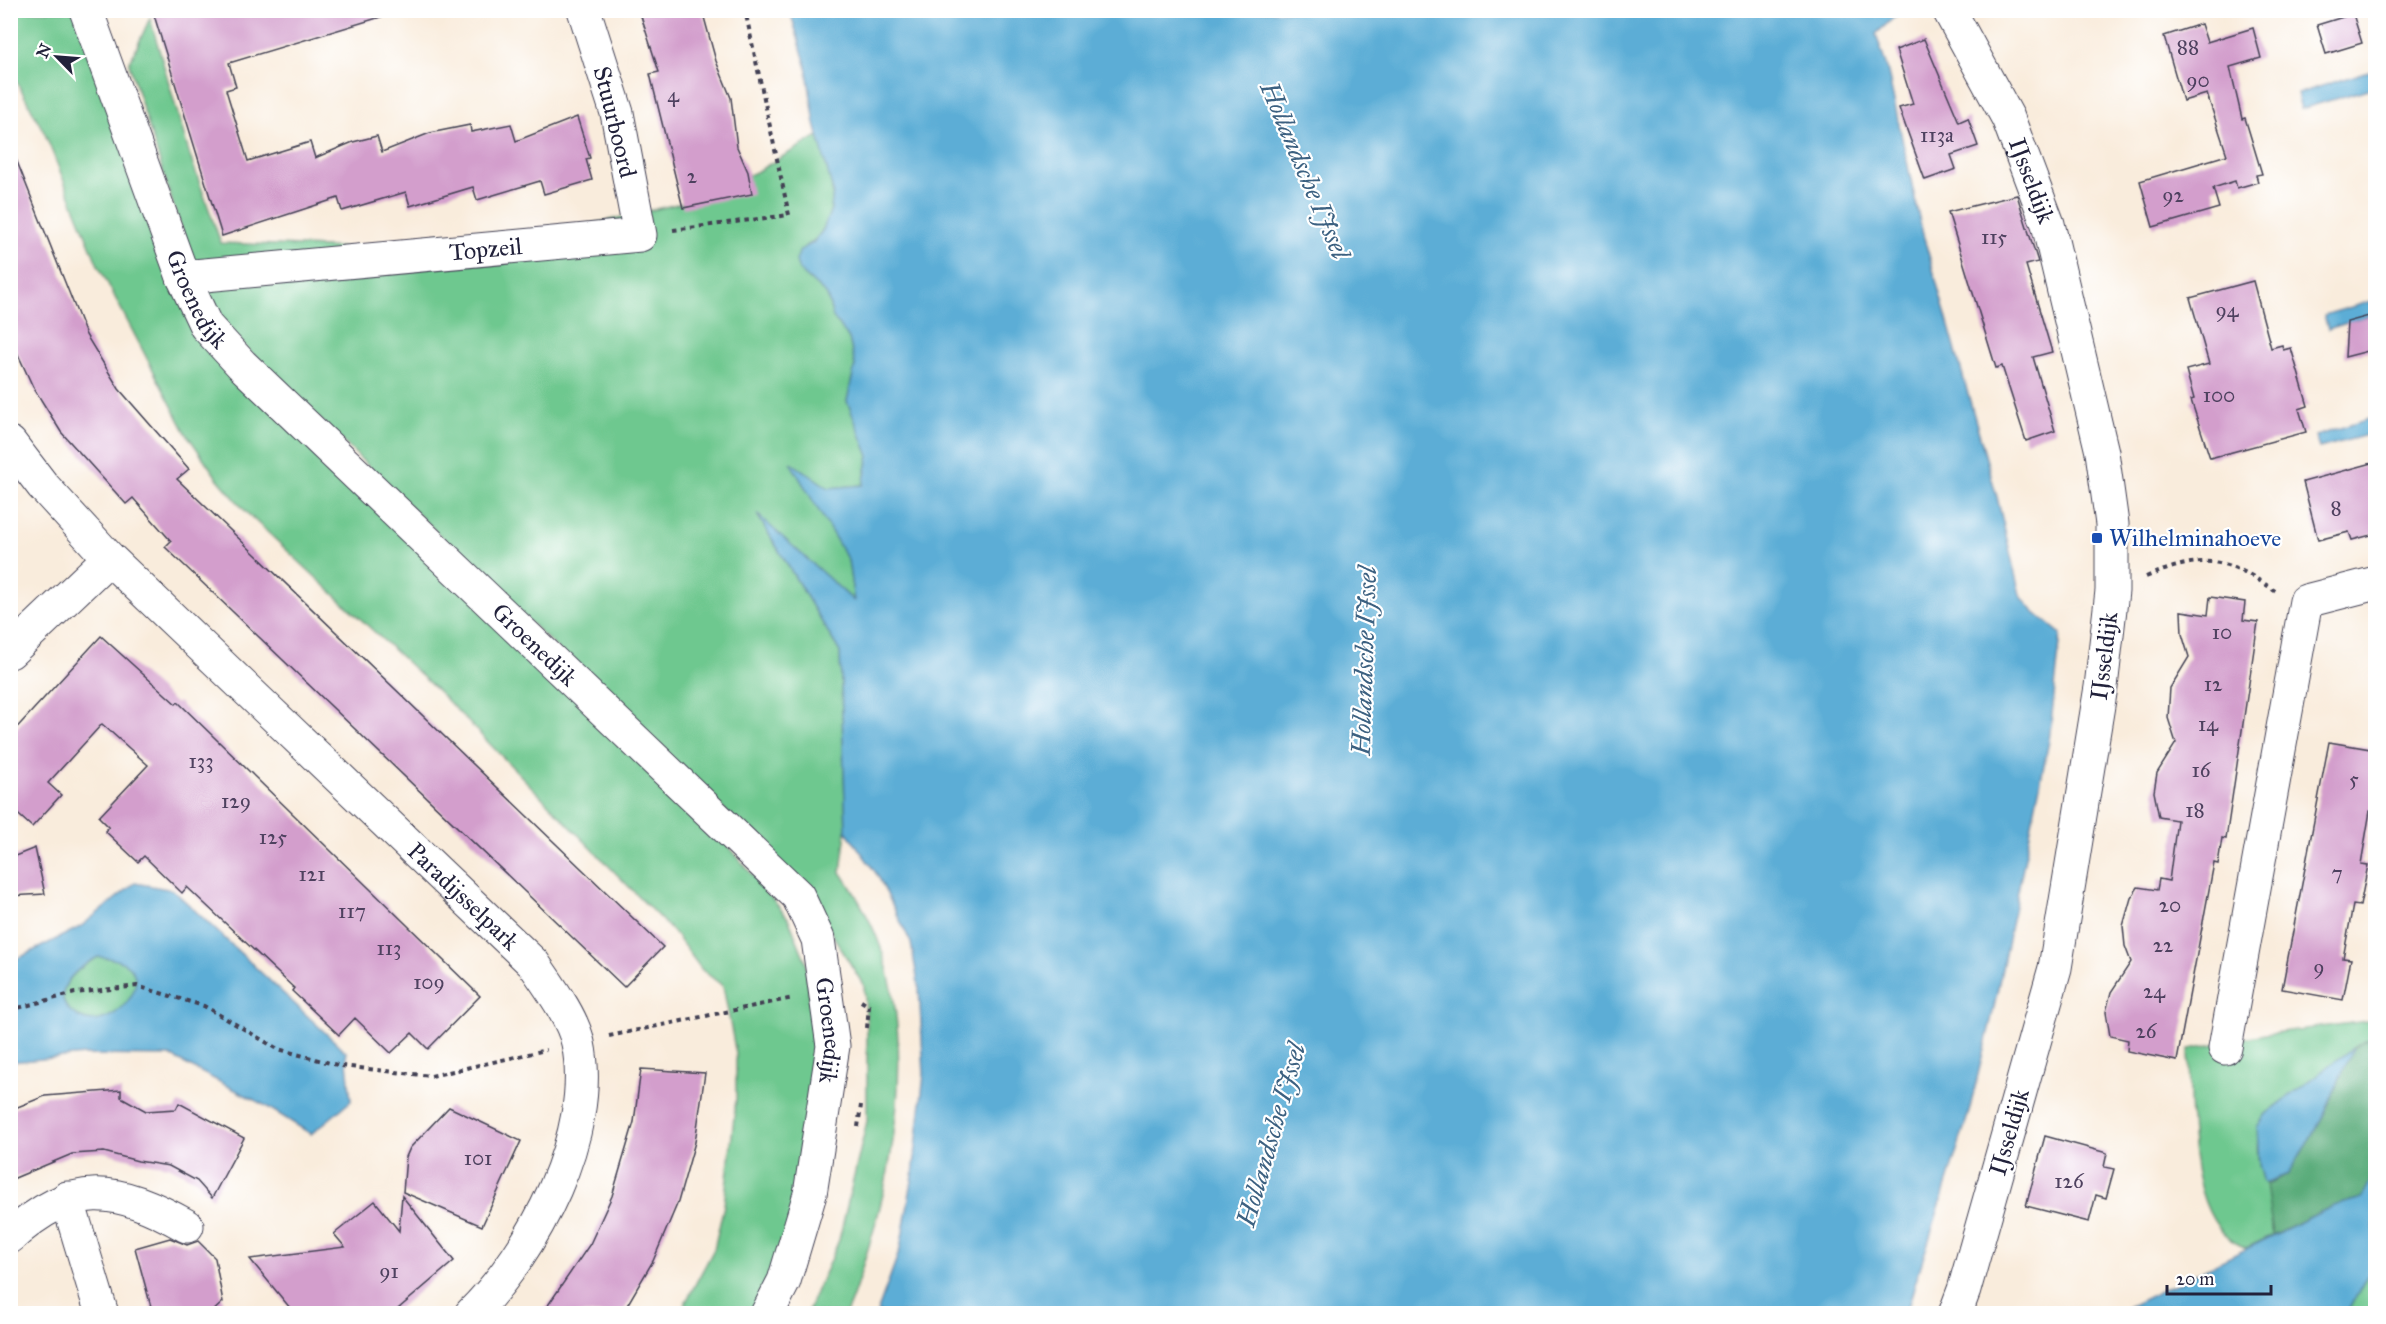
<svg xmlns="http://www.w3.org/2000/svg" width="2386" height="1324" viewBox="0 0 2386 1324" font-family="'IM FELL Great Primer',serif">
<rect width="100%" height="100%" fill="#fff"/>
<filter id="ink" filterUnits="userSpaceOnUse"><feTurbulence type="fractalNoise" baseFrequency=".0167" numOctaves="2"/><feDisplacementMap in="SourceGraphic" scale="12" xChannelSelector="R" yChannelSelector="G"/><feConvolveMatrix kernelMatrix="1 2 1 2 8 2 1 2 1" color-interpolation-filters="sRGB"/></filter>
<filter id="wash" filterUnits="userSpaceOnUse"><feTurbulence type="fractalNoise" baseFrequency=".008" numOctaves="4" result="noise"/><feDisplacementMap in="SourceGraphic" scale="24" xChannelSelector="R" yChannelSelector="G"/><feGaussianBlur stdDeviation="1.35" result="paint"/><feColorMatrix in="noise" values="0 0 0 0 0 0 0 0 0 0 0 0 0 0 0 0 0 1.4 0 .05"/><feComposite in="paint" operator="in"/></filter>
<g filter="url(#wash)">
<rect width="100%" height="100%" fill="#f9ecdc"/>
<!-- green -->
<g fill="#6ec88f" stroke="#487565" stroke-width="1.5">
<path d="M 10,11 L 77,11 L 168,279 L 722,838 L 788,918 L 806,962 L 813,1049 L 803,1199 L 765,1313 L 680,1313 L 714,1249 L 724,1205 L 736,1099 L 736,1054 L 723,986 L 702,970 L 676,935 L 442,695 L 247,513 L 217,478 L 186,433 L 97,263 L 45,134 L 11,71 Z"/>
<path d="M 150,18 L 190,156 L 221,243 L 379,249 L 554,233 L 690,201 L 756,172 L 818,136 C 823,154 831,173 832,191 C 834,210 823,239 805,246 L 799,270 L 827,295 L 833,317 L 849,338 L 855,365 L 847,401 L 869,456 L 863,485 L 829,488 L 792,463 L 848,560 L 854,601 L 758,516 L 840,652 L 846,831 L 841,872 C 857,896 871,920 881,948 C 913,1040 897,1158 868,1249 C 861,1270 856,1293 846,1313 L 807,1313 L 839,1240 L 867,1121 L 867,1029 L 864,986 L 802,885 L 248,350 L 212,309 L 180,226 L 129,64 Z"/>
<path d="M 98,957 C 176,961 115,1038 79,1017 C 43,997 75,969 98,957 Z"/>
<path d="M 2375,1020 L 2375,1036 L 2354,1047 L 2266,1114 C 2253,1134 2256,1164 2266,1184 C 2271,1193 2271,1223 2273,1235 L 2246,1248 C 2241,1245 2234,1243 2230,1239 C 2185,1205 2191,1101 2189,1049 L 2265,1034 Z"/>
<path d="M 2375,1262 L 2375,1313 L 2347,1314 Z"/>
</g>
<!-- forest -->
<path fill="#5aac7a" stroke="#3e675a" stroke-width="1.5" d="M 2375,1036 L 2375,1173 L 2363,1198 L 2333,1206 L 2273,1235 L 2266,1184 L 2289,1174 L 2323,1116 L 2354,1047 Z"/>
<!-- water -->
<g fill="#5badd6" stroke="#3e6888" stroke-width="1.5" fill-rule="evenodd">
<path d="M 790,11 L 1901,11 L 1876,34 L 1887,68 L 1921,227 L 1997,497 L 2020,595 L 2033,611 L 2061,634 L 2049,741 L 1993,1012 L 1969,1112 L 1906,1313 L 877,1313 L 900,1249 L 913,1175 L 924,1074 L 919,989 L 911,943 L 878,876 L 846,831 L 840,652 L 757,514 L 854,601 L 848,560 L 790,462 L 829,488 L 863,485 L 869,456 L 847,401 L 855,365 L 849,338 L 833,317 L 827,295 L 799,270 L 796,261 L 800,250 L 813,243 L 823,230 L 831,209 L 833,191 L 815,124 L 806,65 Z"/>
<path d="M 2375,69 L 2375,87 L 2301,109 L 2297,94 Z"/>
<path d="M 2375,300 L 2375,314 L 2328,329 L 2324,315 Z"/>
<path d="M 2375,417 L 2375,433 L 2319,448 L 2315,436 Z"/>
<path d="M 135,883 L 173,890 L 346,1052 L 351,1101 L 311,1134 L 266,1106 L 170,1056 L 84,1055 L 11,1062 L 11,962 L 80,927 ZM 98,957 C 175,961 115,1038 79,1017 C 43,997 75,968 98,957 Z"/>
<path d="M 2354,1047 L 2323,1116 L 2289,1174 L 2264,1183 L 2259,1165 L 2257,1127 L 2266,1114 Z"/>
<path d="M 2375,1173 L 2375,1262 L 2347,1313 L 2131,1313 L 2128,1307 L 2333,1206 L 2362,1198 Z"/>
</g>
<g id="blocks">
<!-- building -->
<g fill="#d39ecc">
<path d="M 169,10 L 383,10 L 384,16 L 229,63 L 236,87 L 226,90 L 248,161 L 310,142 L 315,158 L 353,142 L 377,136 L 382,152 L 430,133 L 470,125 L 471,132 L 511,124 L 516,141 L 577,117 L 590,158 L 586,159 L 592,180 L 544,194 L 540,181 L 477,200 L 473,187 L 410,206 L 406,192 L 342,211 L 338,198 L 222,236 L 154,15 Z"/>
<path d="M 639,10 L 702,10 L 716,61 L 731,98 L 737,147 L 748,172 L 752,194 L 683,208 L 650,74 L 659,72 Z"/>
<path d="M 2353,14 L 2362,43 L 2326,54 L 2317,25 Z"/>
<path d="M 2201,24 L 2207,42 L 2253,28 L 2261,58 L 2230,67 L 2242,119 L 2245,118 L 2262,174 L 2256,175 L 2258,182 L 2237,188 L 2235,181 L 2213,188 L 2219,208 L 2153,227 L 2140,181 L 2227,155 L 2207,94 L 2183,101 L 2164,36 Z"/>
<path d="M 1924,39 L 1959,122 L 1968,118 L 1978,146 L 1951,155 L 1956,169 L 1925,180 L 1899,108 L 1913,104 L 1896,50 Z"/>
<path d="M 12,149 L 86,335 L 119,389 L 189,469 L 177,479 L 663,947 L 624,987 L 185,566 L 165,547 L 171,541 L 133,498 L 126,504 L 61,432 L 33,387 L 10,337 Z"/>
<path d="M 2017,195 L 2038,262 L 2026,265 L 2052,352 L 2033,357 L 2055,431 L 2026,441 L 2002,366 L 1996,368 L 1948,212 Z"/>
<path d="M 2253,281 L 2271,348 L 2282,345 L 2283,350 L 2291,348 L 2308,406 L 2299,409 L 2306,432 L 2210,458 L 2191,400 L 2194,399 L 2186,370 L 2209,364 L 2190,298 Z"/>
<path d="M 2376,314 L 2376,349 L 2345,357 L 2347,322 Z"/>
<path d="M 2376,462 L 2375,534 L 2352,540 L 2349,532 L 2318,540 L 2303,482 Z"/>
<path d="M 2210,597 L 2245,602 L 2243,620 L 2258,622 L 2226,839 L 2222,838 L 2218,864 L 2214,863 L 2177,1061 L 2127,1051 L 2128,1040 L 2110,1036 L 2106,1012 L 2111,992 L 2131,962 L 2125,946 L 2123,926 L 2131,898 L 2138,887 L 2157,890 L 2159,879 L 2169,881 L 2177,820 L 2159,817 L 2154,792 L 2157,773 L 2176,743 L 2168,718 L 2170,688 L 2189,657 L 2182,634 L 2181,611 L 2208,615 Z"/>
<path d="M 101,636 L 176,704 L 178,702 L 480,996 L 428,1049 L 412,1033 L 391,1053 L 355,1018 L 339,1035 L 292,991 L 294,988 L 187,887 L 182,893 L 144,856 L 138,862 L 105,831 L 109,827 L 99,817 L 148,765 L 102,724 L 48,783 L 61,795 L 32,827 L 10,807 L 10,735 Z"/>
<path d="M 2329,742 L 2376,750 L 2376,812 L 2370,811 L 2361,864 L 2368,865 L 2360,906 L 2353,905 L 2343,958 L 2351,959 L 2343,1000 L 2282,989 Z"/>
<path d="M 35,848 L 45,894 L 10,896 L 10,858 Z"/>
<path d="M 641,1069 L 705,1073 L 695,1142 L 678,1202 L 653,1261 L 622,1314 L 542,1314 L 590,1244 L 612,1196 L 634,1122 Z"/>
<path d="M 121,1090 L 121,1097 L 146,1111 L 176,1109 L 179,1103 L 244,1138 L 212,1198 L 197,1181 L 169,1166 L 138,1161 L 104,1152 L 72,1154 L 10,1180 L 10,1110 L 45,1096 Z"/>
<path d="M 449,1107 L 521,1141 L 482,1226 L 403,1192 L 406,1157 L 410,1148 Z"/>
<path d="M 2045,1136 L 2107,1153 L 2104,1167 L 2114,1169 L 2106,1198 L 2096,1195 L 2089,1222 L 2026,1206 Z"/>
<path d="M 402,1196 L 454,1261 L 392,1314 L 295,1314 L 250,1259 L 345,1247 L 334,1234 L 375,1201 L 399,1231 Z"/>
<path d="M 170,1238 L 187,1245 L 198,1241 L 215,1258 L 223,1302 L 210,1314 L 153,1314 L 135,1248 Z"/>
</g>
</g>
</g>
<g filter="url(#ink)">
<use href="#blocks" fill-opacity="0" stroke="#424053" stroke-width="1.5"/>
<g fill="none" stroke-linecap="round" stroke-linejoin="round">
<!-- minor casing -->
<g stroke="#424053" stroke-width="35">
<g id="minor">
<path id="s1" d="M 86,10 L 183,277 L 206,326 L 242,365 L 798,896 L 818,939 L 833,1046 L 810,1194 L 784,1281 L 767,1314"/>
<path id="s2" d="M 1949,10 L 2008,118 L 2048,224 L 2102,452 L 2112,524 L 2112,591 L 2101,687 L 2055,968 L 1964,1290 L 1955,1314"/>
<path id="s3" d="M 183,277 L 640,235 L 617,113 L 584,10"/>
<path id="s4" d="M 10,443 L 43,486 L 109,558 L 534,964 C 549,986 573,1018 578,1043 C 597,1132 533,1253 471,1314"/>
<path d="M 10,652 L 109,558"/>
<path d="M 2225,1048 L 2306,601 L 2376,583"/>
<path d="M 67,1198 L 102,1314"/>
<path d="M 10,1237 C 73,1179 116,1186 187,1226"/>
</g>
</g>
<!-- path -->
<g stroke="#424053" stroke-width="4" stroke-dasharray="4.5 4.5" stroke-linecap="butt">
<path d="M 673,230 L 789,215 L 745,10"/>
<path d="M 2146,577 C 2202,554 2226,556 2275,591"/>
<path d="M 861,1001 L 869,1006 L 867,1028"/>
<path d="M 10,1010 L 75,993 L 137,986 L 204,1006 L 278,1049 L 341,1066 L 431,1076 L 546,1050"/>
<path d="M 609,1036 L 793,998"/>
<path d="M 858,1127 L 861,1105"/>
</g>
<!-- minor -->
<use href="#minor" stroke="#fff" stroke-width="33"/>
</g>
</g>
<!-- markers -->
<rect fill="#1a4fb4" stroke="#fff" stroke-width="2" x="2091" y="532" width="12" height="12" rx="3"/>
<g text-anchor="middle" stroke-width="4.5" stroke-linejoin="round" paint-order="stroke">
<!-- number labels -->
<g font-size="21" fill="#4e415f">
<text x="2188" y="54">88</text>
<text x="2198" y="87">90</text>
<text x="673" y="102">4</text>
<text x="1937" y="142">113a</text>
<text x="692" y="183">2</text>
<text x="2173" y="202">92</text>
<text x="1994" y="244">115</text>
<text x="2227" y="317">94</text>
<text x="2219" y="402">100</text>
<text x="2336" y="515">8</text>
<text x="2222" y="639">10</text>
<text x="2213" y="691">12</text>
<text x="2208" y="731">14</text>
<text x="201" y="768">133</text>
<text x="2201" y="777">16</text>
<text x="2354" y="786">5</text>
<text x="236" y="808">129</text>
<text x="2195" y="817">18</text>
<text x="273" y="844">125</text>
<text x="2337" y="880">7</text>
<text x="312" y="881">121</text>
<text x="2170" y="912">20</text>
<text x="352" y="918">117</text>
<text x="2163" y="952">22</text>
<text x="389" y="955">113</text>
<text x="2319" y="974">9</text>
<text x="429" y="989">109</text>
<text x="2154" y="998">24</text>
<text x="2146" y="1038">26</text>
<text x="478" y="1165">101</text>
<text x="2069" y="1188">126</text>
<text x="389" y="1278">91</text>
</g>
<!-- street labels -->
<g font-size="24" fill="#22223b" stroke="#fff">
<text transform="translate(615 122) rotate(76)" y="8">Stuurboord</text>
<text dy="8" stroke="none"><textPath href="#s2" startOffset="190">IJsseldijk</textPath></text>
<text dy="8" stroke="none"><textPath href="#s3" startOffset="304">Topzeil</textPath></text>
<text dy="8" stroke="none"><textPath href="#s1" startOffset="310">Groenedijk</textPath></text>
<text dy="8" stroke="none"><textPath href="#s1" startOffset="796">Groenedijk</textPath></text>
<text transform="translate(2104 656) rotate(-83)" y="8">IJsseldijk</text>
<text dy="8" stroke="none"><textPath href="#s4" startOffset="642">Paradijsselpark</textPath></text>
<text dy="8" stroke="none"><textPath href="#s1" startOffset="1300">Groenedijk</textPath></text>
<text transform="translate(2009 1132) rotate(-74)" y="8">IJsseldijk</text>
</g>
<!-- transit labels -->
<g font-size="24" fill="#164399" stroke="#fff" text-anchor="start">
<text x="2109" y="546">Wilhelminahoeve</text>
</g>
<!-- water labels -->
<g font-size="26" font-style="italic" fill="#3c6181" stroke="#fff">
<text transform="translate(1305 170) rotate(67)" y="9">Hollandsche IJssel</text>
<text transform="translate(1364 661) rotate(-88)" y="9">Hollandsche IJssel</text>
<text transform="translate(1271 1135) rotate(-74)" y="9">Hollandsche IJssel</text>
</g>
</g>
<!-- margin -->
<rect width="2386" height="1324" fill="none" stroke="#fff" stroke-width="36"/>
<!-- north arrow -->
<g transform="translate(57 57) rotate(295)" stroke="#ffffff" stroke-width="4.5" paint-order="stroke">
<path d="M0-4.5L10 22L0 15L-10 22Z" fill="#22223b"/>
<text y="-9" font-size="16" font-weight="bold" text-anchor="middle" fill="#22223b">N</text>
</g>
<!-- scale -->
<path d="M2167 1285v9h104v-9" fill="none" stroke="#22223b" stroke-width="3"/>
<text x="2176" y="1285" font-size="18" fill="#22223b" stroke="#ffffff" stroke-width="4.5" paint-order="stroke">20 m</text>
</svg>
